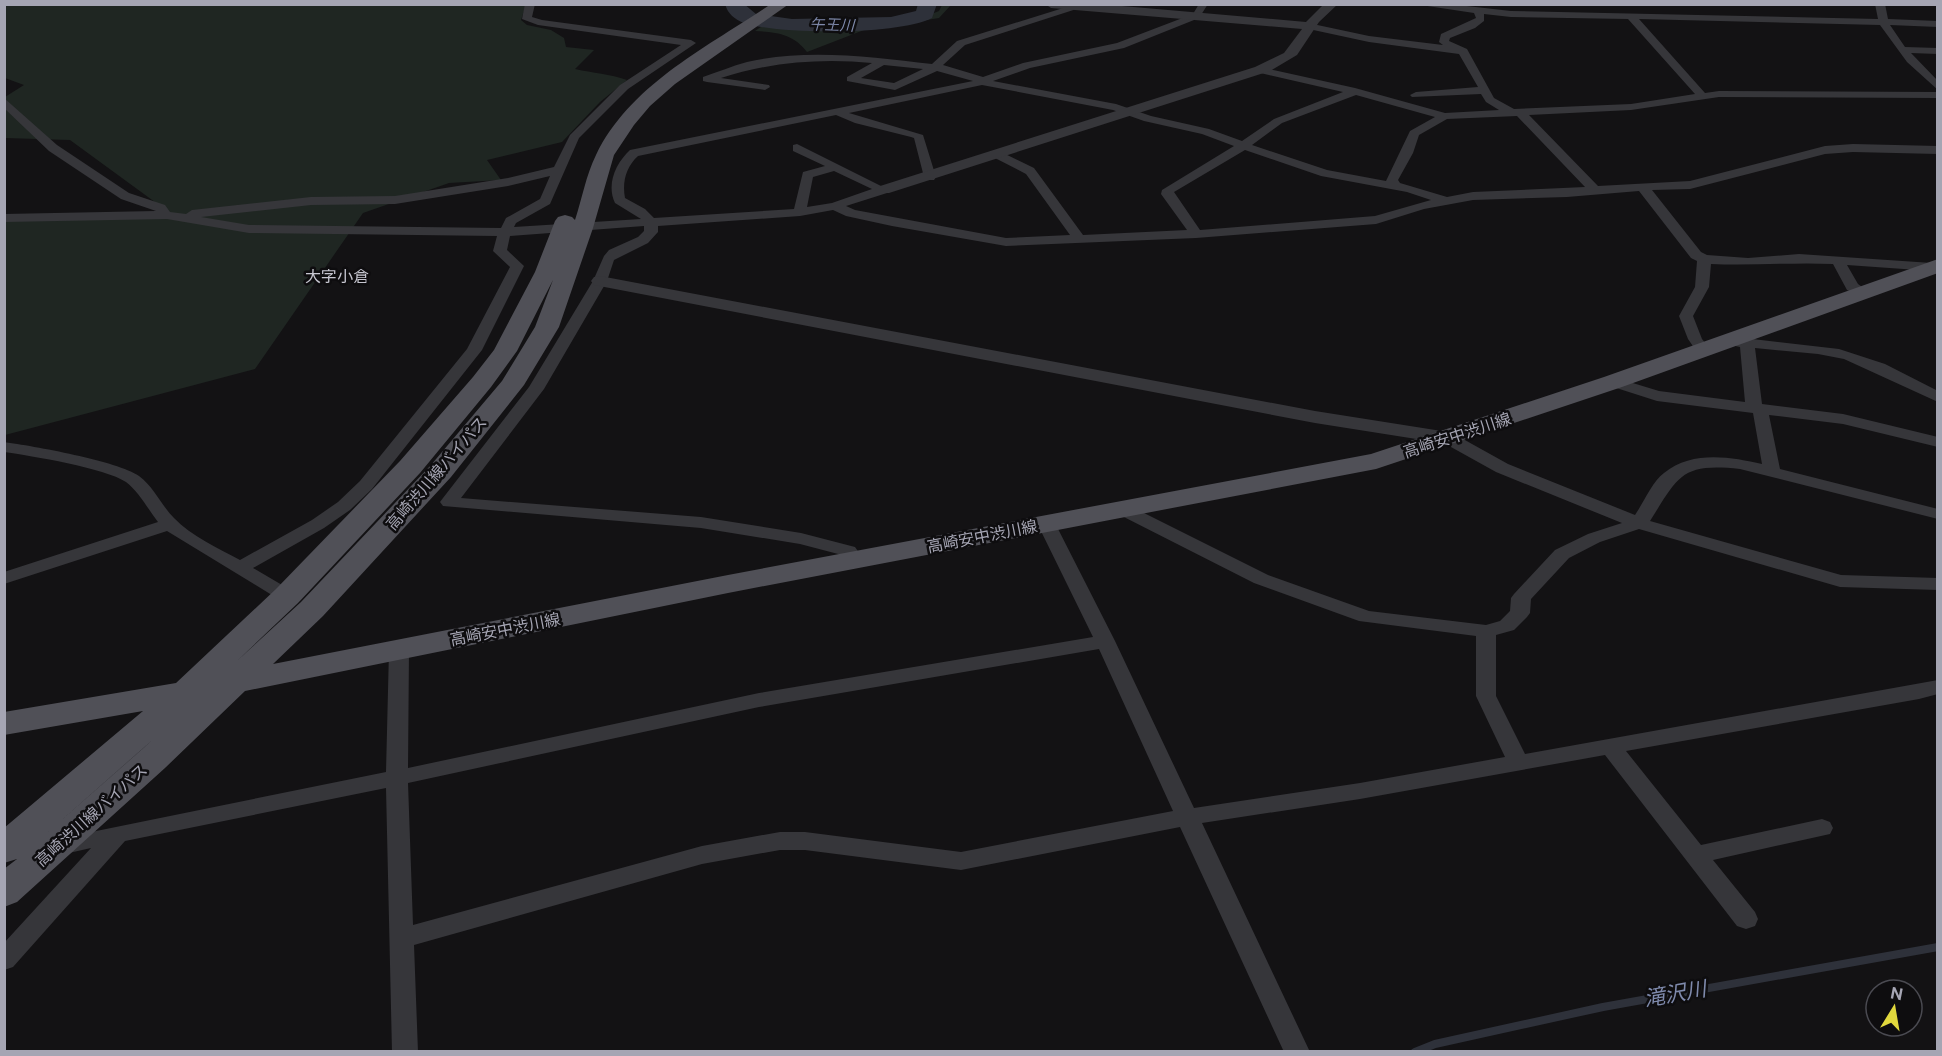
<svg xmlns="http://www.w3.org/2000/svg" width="1942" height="1056" viewBox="0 0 1942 1056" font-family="'Public Sans','Noto Sans JP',sans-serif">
<rect width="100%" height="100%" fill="#131214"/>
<!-- green -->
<g fill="#1f2622">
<path d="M 5,5 L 526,5 L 521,20 L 527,25 L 551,30 L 564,38 L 566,47 L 594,50 L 575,69 C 593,73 610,74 627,80 L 600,102 L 562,142 L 487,160 L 501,180 L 449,183 L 363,213 L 255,369 L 5,435 L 5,218 L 174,216 L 70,140 L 5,138 L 5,97 L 24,85 L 5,78 Z"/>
<path d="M 942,5 L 951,5 L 939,18 L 864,30 L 807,52 C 794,34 776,32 755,31 L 765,24 C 821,28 886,34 939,11 Z"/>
</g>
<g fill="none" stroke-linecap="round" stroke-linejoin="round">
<!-- stream -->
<path stroke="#2e313a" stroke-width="8" d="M 1415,1052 L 1435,1044 L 1603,1007 L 1938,947"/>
<!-- river -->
<path fill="#2e313a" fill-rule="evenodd" d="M 725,4 L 744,4 L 756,14 L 792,19 L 891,17 L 916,11 L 918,4 L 937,4 L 932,18 C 899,35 780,35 744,23 C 734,19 728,14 725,4 Z"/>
<!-- minor -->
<g fill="#36363a" fill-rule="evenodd">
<path d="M 525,4 L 535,4 L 532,17 L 542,20 L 691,40 L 696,43 L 628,89 L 579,138 L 550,204 L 516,223 L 514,227 L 641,219 L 615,203 C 606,184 616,163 630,150 L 973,81 L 937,71 L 895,90 L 847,81 L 847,77 L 872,63 C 822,58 769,62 721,78 L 769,85 L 770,87 L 765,90 L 707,82 L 703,81 L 703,77 C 718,72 732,66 747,62 C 807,48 872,57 932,64 L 957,41 L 1076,4 L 1092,4 L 965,45 L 943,65 L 983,77 L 1023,63 L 1117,43 L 1193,14 L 1199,4 L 1208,4 L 1199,18 L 1124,48 L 1030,68 L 993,81 L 1116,104 L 1151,116 L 1209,129 L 1242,141 L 1274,119 L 1343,92 L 1256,72 L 1255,70 L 1260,67 L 1355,88 L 1445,113 L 1499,110 L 1486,102 L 1481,94 L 1412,97 L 1410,95 L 1416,92 L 1478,87 L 1459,54 L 1369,42 L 1304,28 L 1303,26 L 1308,23 L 1369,36 L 1443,45 L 1439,42 L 1441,34 L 1476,18 L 1474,13 L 1414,4 L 1449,4 L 1511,11 L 1878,19 L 1875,4 L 1885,4 L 1888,19 L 1938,21 L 1938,27 L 1890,25 L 1905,47 L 1938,48 L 1938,54 L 1911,53 L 1938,81 L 1938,90 L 1907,62 L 1880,25 L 1639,19 L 1705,93 L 1719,91 L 1938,92 L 1938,98 L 1719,97 L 1631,110 L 1529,115 L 1598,186 L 1690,181 L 1825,146 L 1853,144 L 1938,146 L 1938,154 L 1853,152 L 1825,154 L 1690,189 L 1652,190 L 1701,252 L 1707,255 L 1748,258 L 1799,254 L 1932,263 L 1937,264 L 1938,269 L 1932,271 L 1847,265 L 1858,284 L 1869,292 L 1862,296 L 1847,290 L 1833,264 C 1792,262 1752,266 1711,264 L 1709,287 L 1693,316 L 1702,339 L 1710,349 L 1702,354 L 1697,352 L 1688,339 L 1679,316 L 1695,287 L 1697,261 L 1691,258 L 1639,191 L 1567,197 L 1473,200 L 1424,209 L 1376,224 L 1196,238 L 1006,246 L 892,226 L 846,216 L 833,210 L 800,216 L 658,226 L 658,232 L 648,243 L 614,260 L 607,281 L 544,389 L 461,498 L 701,517 L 801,533 L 855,547 L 864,560 L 862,564 L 848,564 L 842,555 L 800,544 L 701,528 L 443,506 L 440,502 L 443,498 L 529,387 L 593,281 L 604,256 L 609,250 L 638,237 L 644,231 L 644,226 L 510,236 L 507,250 L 524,266 L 482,350 L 372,489 L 350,510 L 324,528 L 253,568 L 294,592 L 297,596 L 294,600 L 280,600 L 167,531 L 4,584 L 4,572 L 158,522 C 148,509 139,492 126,482 C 105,468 32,456 4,452 L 4,442 C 33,446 118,461 139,476 C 154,487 161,505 174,518 C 191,536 218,548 240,560 L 312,520 L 338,502 L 360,481 L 467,349 L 510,267 L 493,251 L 497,236 L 249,233 L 167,219 L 4,222 L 4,214 L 156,211 L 121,199 L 49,151 L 4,108 L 4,98 L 57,145 L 129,193 L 165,205 L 170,212 L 186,214 L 192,210 L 311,197 L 395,196 L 508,178 L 554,167 L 570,135 L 620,85 L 681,45 L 538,25 L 522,19 ZM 1484,14 L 1511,17 L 1628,19 L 1695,94 L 1631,104 L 1514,109 L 1494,98 L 1467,49 L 1449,41 L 1450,38 L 1475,28 L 1484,21 ZM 884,65 L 923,69 L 894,83 L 861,78 ZM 982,85 L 1113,110 L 1144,121 L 1202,134 L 1234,146 L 1162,190 L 1161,194 L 1187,230 L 1083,235 L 1034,168 L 999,151 L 993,155 L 995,158 L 1026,174 L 1070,235 L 1006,238 L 855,210 L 846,206 L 887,193 L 889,190 L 797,144 L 793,145 L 793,151 L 825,166 L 803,172 L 794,209 L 654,218 L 645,209 L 625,198 C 622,182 626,167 638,156 L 836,115 L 855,123 L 911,137 L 914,138 L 924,177 L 926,180 L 934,180 L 936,177 L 923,135 L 849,113 ZM 1356,95 L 1435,117 L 1410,131 L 1386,181 L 1327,170 L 1252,145 L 1282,123 ZM 1517,116 L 1585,187 L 1473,192 L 1447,197 L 1400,183 L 1398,180 L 1413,153 L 1419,135 L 1447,119 ZM 1245,150 L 1321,176 L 1407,192 L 1431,200 L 1375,216 L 1200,230 L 1174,192 ZM 834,171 L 872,189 L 832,203 L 807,207 L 813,177 ZM 550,176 L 540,199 L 506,218 L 501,228 L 249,225 L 201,217 L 311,205 L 395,204 L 508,186 Z"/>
<path d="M 1727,336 L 1839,349 L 1885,364 L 1938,391 L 1938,402 L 1844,359 L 1818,354 L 1755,348 L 1762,404 L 1843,414 L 1938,437 L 1938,447 L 1843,424 L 1769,415 L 1780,469 L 1938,509 L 1938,519 L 1740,469 C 1682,463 1679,475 1650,521 L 1841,575 L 1938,578 L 1938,590 L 1840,587 L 1639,529 L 1600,542 L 1569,558 L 1531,599 L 1530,613 L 1527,617 L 1514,630 L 1496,635 L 1496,696 L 1525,754 L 1938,680 L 1938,694 L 1919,699 L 1626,751 L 1701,845 L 1822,819 L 1830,822 L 1833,828 L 1830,834 L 1713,860 L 1755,912 L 1758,919 L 1755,926 L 1746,929 L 1737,926 L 1605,755 L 1360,799 L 1202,823 L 1310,1052 L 1284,1052 L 1180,827 L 961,870 L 805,850 L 780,850 L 702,864 L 414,945 L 418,1052 L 392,1052 L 386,788 L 125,841 L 13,967 L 4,970 L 4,943 L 91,848 L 60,855 L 52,852 L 48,846 L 52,840 L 386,772 L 389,650 L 392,645 L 399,643 L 406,645 L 409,650 L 408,768 L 759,693 L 1093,637 L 1037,523 L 1040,519 L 1052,519 L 1055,523 L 1115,641 L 1194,808 L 1360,783 L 1505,757 L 1476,696 L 1476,636 L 1359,621 L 1254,583 L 1118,514 L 1115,510 L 1118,506 L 1130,506 L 1268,575 L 1369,611 L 1486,625 L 1500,621 L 1510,611 L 1511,598 L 1514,594 L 1555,550 L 1588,534 L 1622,523 L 1496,472 L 1442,442 L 1440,438 L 1442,434 L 1454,434 L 1508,464 L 1635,515 C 1644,502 1652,482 1664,473 C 1692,450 1731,457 1762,464 L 1753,413 L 1657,401 L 1607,385 L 1605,382 L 1613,377 L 1659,391 L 1745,402 L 1740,347 L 1722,343 L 1720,340 L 1722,337 ZM 1099,649 L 1173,811 L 961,852 L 805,832 L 780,832 L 702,846 L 413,925 L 408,783 L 759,707 Z"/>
</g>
<!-- tertiary -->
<g fill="#36363a" fill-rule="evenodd">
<path d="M 1045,4 L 1099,4 L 1306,22 L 1324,4 L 1338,4 L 1319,22 L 1297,55 L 1270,71 L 889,193 L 877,193 L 875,190 L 877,187 L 1255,67 L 1284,53 L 1302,29 L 1051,8 Z"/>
<path d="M 600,276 L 1315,411 L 1448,432 L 1455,434 L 1458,438 L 1455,442 L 1448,444 L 1315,423 L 594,285 L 591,281 L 594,277 Z"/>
</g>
<!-- primary -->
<path fill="#505057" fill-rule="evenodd" d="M 771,4 L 789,4 L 675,84 L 650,106 L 634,125 L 614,155 L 593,228 L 559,327 L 524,385 L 451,477 L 323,616 L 273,664 L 728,575 L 1371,454 L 1604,377 L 1938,259 L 1938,273 L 1622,387 L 1376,469 L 728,593 L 245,691 L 165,768 L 17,902 L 4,907 L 4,869 L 17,859 L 4,863 L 4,828 L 143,711 L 4,735 L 4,712 L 176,683 L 276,589 L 400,461 L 473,377 L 494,350 L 535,272 L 555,221 L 558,217 L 565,215 L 572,217 L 575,220 C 582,199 586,175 596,155 C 630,84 709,46 771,4 ZM 553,280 L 535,327 L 502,381 L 431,465 L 301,602 L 237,661 L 298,603 L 420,473 L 491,387 L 517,351 ZM 156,737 L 141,750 L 48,832 Z"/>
</g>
<g text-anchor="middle" stroke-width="5" stroke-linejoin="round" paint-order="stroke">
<!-- far-water labels -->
<g font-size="15" font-style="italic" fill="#7f8aac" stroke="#0e0d0f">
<text transform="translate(832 25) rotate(2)" y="5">午王川</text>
</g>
<!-- far-quarter labels -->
<g font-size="16" fill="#c6c6d0" stroke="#0e0d0f">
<text x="337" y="282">大字小倉</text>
</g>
<!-- street labels -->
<g font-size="16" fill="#a5a5b3" stroke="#0e0d0f">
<text transform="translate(1457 435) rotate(-18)" y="6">高崎安中渋川線</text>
<text transform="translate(436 473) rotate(-49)" y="6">高崎渋川線バイパス</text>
<text transform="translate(982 536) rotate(-11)" y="6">高崎安中渋川線</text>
<text transform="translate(505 629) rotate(-11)" y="6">高崎安中渋川線</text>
<text transform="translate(91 815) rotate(-42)" y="6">高崎渋川線バイパス</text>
</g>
<!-- near-water labels -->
<g font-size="21" font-style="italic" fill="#7f8aac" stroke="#0e0d0f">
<text transform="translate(1675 994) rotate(-10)" y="7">滝沢川</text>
</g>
</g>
<!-- border -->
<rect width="1942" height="1056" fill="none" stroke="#a5a5b3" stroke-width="12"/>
<!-- north arrow -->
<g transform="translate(1894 1008) rotate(11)"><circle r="28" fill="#0e0d0f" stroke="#4a4a51" stroke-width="1.5"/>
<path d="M0-4.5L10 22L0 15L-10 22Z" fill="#e1d83d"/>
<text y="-9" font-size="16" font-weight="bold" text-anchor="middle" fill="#a5a5b3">N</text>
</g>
</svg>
